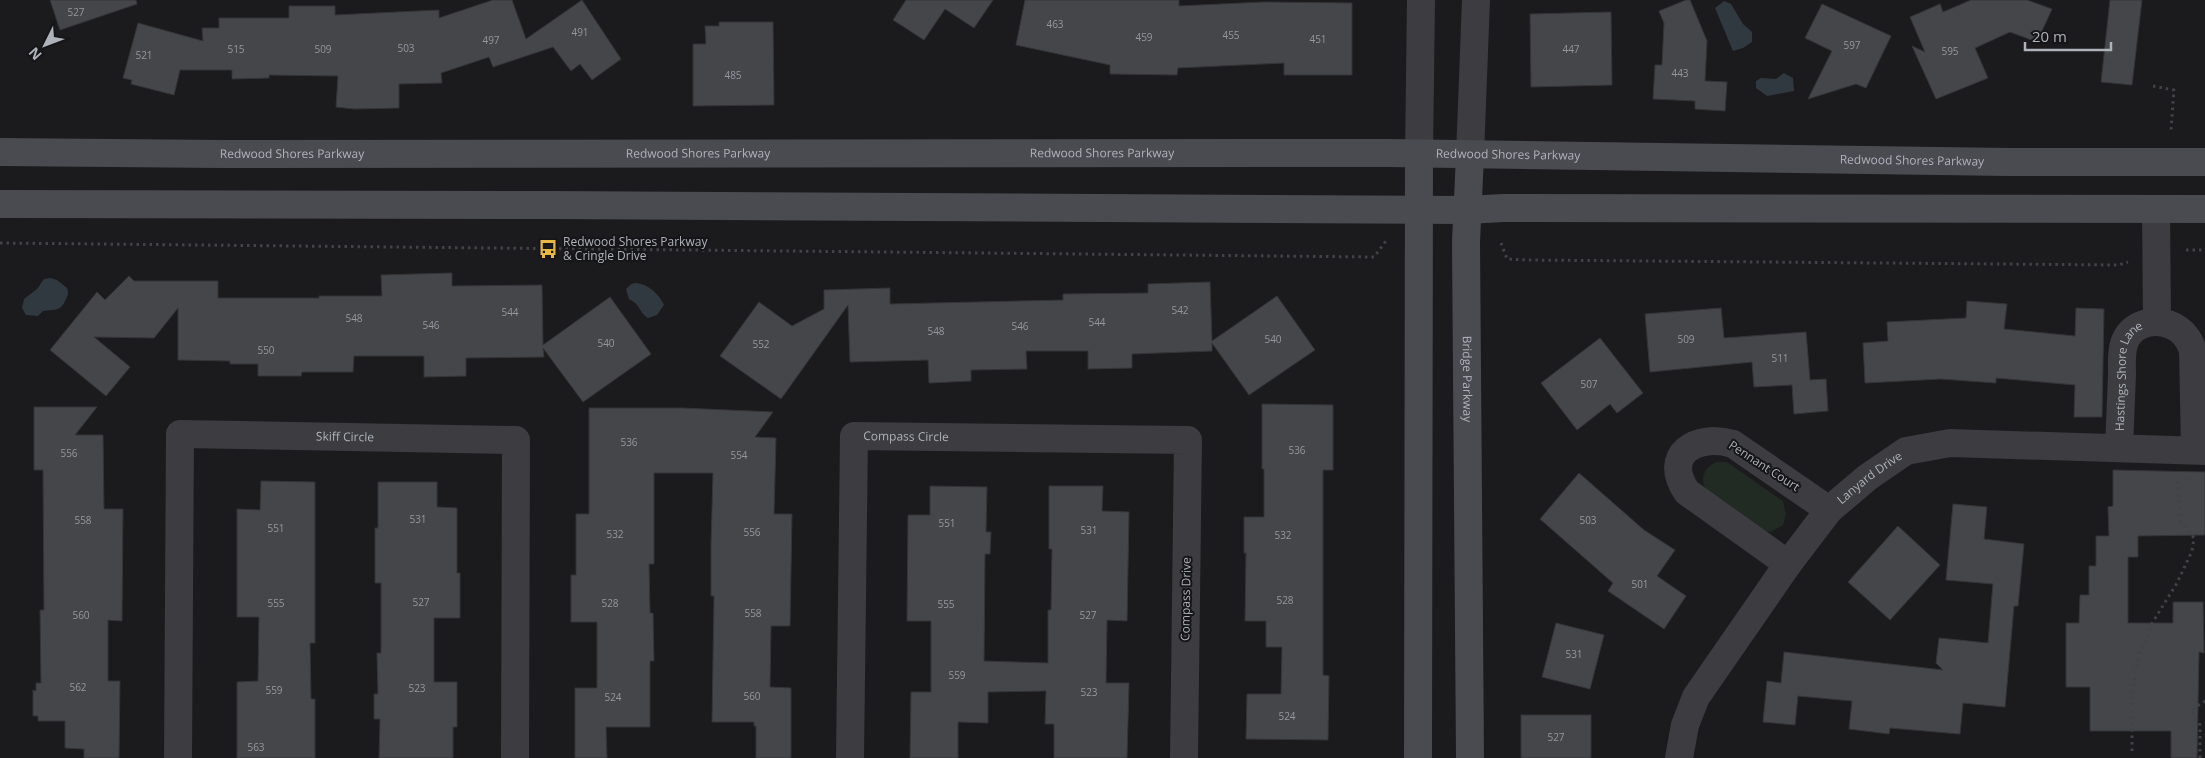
<svg xmlns="http://www.w3.org/2000/svg" width="2205" height="758" viewBox="0 0 2205 758" font-family="'Open Sans',sans-serif">
<rect width="100%" height="100%" fill="#1b1a1d"/>
<!-- green -->
<path fill="#222a24" d="M 1717,462 L 1727,462 L 1783,501 L 1786,514 L 1783,525 L 1771,532 L 1762,531 L 1706,491 C 1700,478 1703,468 1717,462 Z"/>
<!-- water -->
<g fill="#313940">
<path d="M 1724,1 L 1731,4 L 1743,24 L 1752,32 L 1752,42 L 1743,48 L 1733,51 L 1715,8 Z"/>
<path d="M 1784,73 L 1793,78 L 1794,91 L 1767,96 L 1756,88 L 1756,81 L 1761,78 L 1776,79 Z"/>
<path d="M 50,278 L 57,280 L 67,288 C 69,294 68,295 65,301 C 60,312 54,309 43,311 L 38,316 L 26,315 L 22,308 L 24,299 L 37,289 L 44,279 Z"/>
<path d="M 636,283 C 648,284 659,294 664,305 L 657,315 L 648,318 C 638,311 641,305 629,299 L 626,289 L 631,284 Z"/>
</g>
<!-- building -->
<g fill="#45464a" stroke="#353538">
<path d="M 50,0 L 136,0 L 137,4 L 60,30 Z"/>
<path d="M 493,0 L 512,0 L 526,39 L 582,0 L 621,59 L 592,80 L 580,64 L 571,71 L 553,47 L 493,67 L 489,57 L 441,73 L 442,83 L 399,84 L 399,108 L 354,109 L 336,107 L 338,76 L 269,75 L 269,78 L 232,79 L 232,70 L 180,70 L 174,95 L 131,84 L 132,80 L 123,78 L 138,23 L 203,41 L 202,28 L 219,28 L 219,18 L 289,18 L 289,6 L 335,6 L 335,15 L 439,10 L 439,18 Z"/>
<path d="M 906,0 L 993,0 L 974,28 L 945,9 L 924,40 L 893,20 Z"/>
<path d="M 1025,0 L 1179,0 L 1179,6 L 1264,2 L 1352,3 L 1352,75 L 1284,75 L 1284,63 L 1178,68 L 1177,75 L 1110,74 L 1110,65 L 1016,45 Z"/>
<path d="M 1686,0 L 1690,0 L 1707,41 L 1705,81 L 1727,82 L 1725,111 L 1695,109 L 1695,101 L 1653,99 L 1655,65 L 1662,65 L 1664,23 L 1659,11 Z"/>
<path d="M 1971,0 L 2027,0 L 2052,9 L 2037,42 L 2010,32 L 1975,48 L 1988,78 L 1936,99 L 1912,46 L 1925,52 L 1910,17 L 1940,4 L 1943,12 Z"/>
<path d="M 2110,0 L 2142,0 L 2132,85 L 2101,82 Z"/>
<path d="M 1822,4 L 1891,36 L 1866,88 L 1856,84 L 1808,99 L 1832,51 L 1805,38 Z"/>
<path d="M 1611,12 L 1612,85 L 1531,87 L 1530,14 Z"/>
<path d="M 719,22 L 773,22 L 774,105 L 693,106 L 693,44 L 706,44 L 705,26 L 719,26 Z"/>
<path d="M 452,273 L 452,286 L 542,285 L 543,345 L 610,297 L 651,354 L 583,402 L 543,348 L 544,357 L 466,358 L 466,376 L 424,377 L 424,356 L 354,356 L 353,372 L 302,372 L 301,376 L 258,376 L 258,364 L 230,364 L 230,361 L 178,360 L 178,308 L 154,338 L 94,337 L 130,367 L 106,396 L 50,350 L 97,292 L 105,300 L 129,276 L 134,281 L 218,281 L 218,298 L 319,298 L 319,296 L 382,296 L 381,275 Z"/>
<path d="M 1210,282 L 1212,341 L 1277,296 L 1315,350 L 1249,395 L 1212,343 L 1212,351 L 1132,354 L 1132,368 L 1088,369 L 1088,351 L 1026,351 L 1027,369 L 971,370 L 971,381 L 929,383 L 928,360 L 850,362 L 848,305 L 781,399 L 720,356 L 759,302 L 792,326 L 824,309 L 824,290 L 890,288 L 890,304 L 1063,300 L 1063,294 L 1148,293 L 1148,284 Z"/>
<path d="M 1967,301 L 2007,304 L 2004,329 L 2075,336 L 2076,308 L 2104,309 L 2102,417 L 2074,417 L 2075,385 L 1996,378 L 1996,383 L 1941,379 L 1865,383 L 1863,343 L 1888,341 L 1887,322 L 1966,318 Z"/>
<path d="M 1721,308 L 1724,338 L 1806,332 L 1810,380 L 1826,379 L 1828,411 L 1794,414 L 1792,385 L 1754,387 L 1752,362 L 1650,372 L 1645,314 Z"/>
<path d="M 1600,338 L 1643,393 L 1617,413 L 1610,404 L 1577,430 L 1541,383 Z"/>
<path d="M 1262,404 L 1333,405 L 1333,470 L 1323,470 L 1323,675 L 1329,676 L 1328,740 L 1246,739 L 1247,694 L 1281,694 L 1282,647 L 1266,647 L 1266,621 L 1245,621 L 1246,553 L 1244,553 L 1244,517 L 1264,517 L 1264,469 L 1262,469 Z"/>
<path d="M 34,407 L 97,407 L 75,435 L 103,435 L 104,509 L 123,509 L 122,621 L 108,620 L 108,681 L 120,681 L 119,758 L 84,758 L 84,749 L 65,748 L 65,721 L 38,721 L 38,716 L 33,716 L 33,690 L 36,691 L 36,683 L 41,683 L 40,610 L 44,610 L 43,470 L 34,470 Z"/>
<path d="M 589,408 L 682,408 L 773,412 L 755,437 L 776,438 L 774,514 L 792,514 L 790,626 L 771,626 L 770,687 L 791,688 L 791,758 L 756,758 L 756,726 L 754,726 L 754,722 L 712,722 L 714,596 L 711,596 L 711,545 L 713,473 L 654,473 L 654,564 L 649,564 L 650,613 L 653,613 L 654,661 L 650,661 L 650,727 L 606,727 L 607,758 L 575,758 L 575,688 L 597,688 L 597,622 L 571,622 L 571,575 L 576,575 L 576,514 L 589,514 Z"/>
<path d="M 2113,470 L 2205,472 L 2205,535 L 2138,536 L 2138,557 L 2128,557 L 2128,623 L 2173,623 L 2173,602 L 2203,602 L 2204,653 L 2199,652 L 2197,758 L 2171,758 L 2171,731 L 2090,731 L 2090,687 L 2066,687 L 2066,623 L 2079,623 L 2080,595 L 2089,595 L 2089,566 L 2096,566 L 2096,536 L 2109,536 L 2108,507 L 2113,506 Z"/>
<path d="M 1579,473 L 1644,530 L 1675,550 L 1657,576 L 1686,596 L 1664,629 L 1608,591 L 1613,583 L 1540,519 Z"/>
<path d="M 261,481 L 315,482 L 315,643 L 310,643 L 311,699 L 315,699 L 315,758 L 237,758 L 237,682 L 258,681 L 259,617 L 237,617 L 237,509 L 260,510 Z"/>
<path d="M 378,482 L 437,482 L 437,507 L 457,508 L 457,573 L 460,573 L 460,618 L 434,618 L 434,682 L 457,682 L 457,727 L 453,727 L 453,758 L 379,758 L 380,719 L 374,719 L 374,694 L 378,694 L 377,653 L 381,653 L 381,583 L 375,583 L 375,528 L 378,528 Z"/>
<path d="M 930,486 L 987,487 L 986,532 L 991,532 L 990,554 L 985,554 L 984,661 L 1048,663 L 1048,610 L 1051,610 L 1052,549 L 1049,549 L 1049,486 L 1103,486 L 1102,511 L 1129,512 L 1127,621 L 1107,620 L 1106,683 L 1129,683 L 1127,758 L 1054,758 L 1054,724 L 1045,724 L 1046,691 L 988,692 L 988,723 L 958,722 L 958,758 L 910,758 L 911,692 L 931,692 L 931,621 L 907,621 L 908,515 L 930,515 Z"/>
<path d="M 1953,504 L 1987,507 L 1984,539 L 2024,544 L 2018,606 L 2014,606 L 2005,707 L 1963,703 L 1960,734 L 1890,728 L 1889,734 L 1849,729 L 1852,701 L 1798,696 L 1795,725 L 1763,722 L 1767,681 L 1781,683 L 1784,652 L 1943,670 L 1936,663 L 1939,638 L 1988,643 L 1993,584 L 1946,580 Z"/>
<path d="M 1898,526 L 1940,565 L 1890,620 L 1848,582 Z"/>
<path d="M 1556,623 L 1604,635 L 1590,689 L 1542,677 Z"/>
<rect x="1521" y="715" width="70" height="43"/>
</g>
<g fill="none" stroke-linecap="round" stroke-linejoin="round">
<!-- path -->
<g stroke="#424348" stroke-width="3" stroke-dasharray="2.5 4" stroke-linecap="butt">
<path d="M 2153,86 L 2174,90 L 2171,130"/>
<path d="M 0,243 L 1374,257 L 1386,241"/>
<path d="M 1501,243 L 1507,259 L 1527,260 L 2118,265 L 2128,262"/>
<path d="M 2186,250 L 2205,250"/>
<path d="M 2132,751 L 2132,695 L 2139,653 L 2147,639 L 2151,625 L 2177,583 L 2192,551 L 2194,538 L 2181,521 L 2177,477"/>
<path d="M 2200,758 L 2200,725 L 2191,710 L 2205,701"/>
</g>
<!-- street -->
<g stroke="#3c3c41" stroke-width="28">
<path d="M 1419,154 L 1421,0"/>
<path d="M 1470,155 L 1476,0"/>
<path d="M 2156,209 L 2157,321"/>
<path id="s1" d="M 2119,448 C 2120,423 2121,399 2122,375 C 2122,365 2121,353 2124,344 C 2129,327 2148,319 2164,323 C 2179,326 2189,337 2193,351 L 2195,450"/>
<path d="M 1788,564 L 1687,492 C 1661,454 1697,433 1733,444 L 1829,510"/>
<path id="s2" d="M 178,758 L 180,434 L 516,440 L 515,758"/>
<path id="s3" d="M 850,758 L 854,436 L 1188,440 L 1184,758"/>
<path id="s4" d="M 1679,758 L 1685,725 L 1696,697 L 1788,564 L 1829,510 L 1868,477 L 1906,451 L 1950,443 L 2205,451"/>
</g>
<!-- secondary -->
<g stroke="#4a4b51" stroke-width="28">
<path id="s5" d="M 0,152 L 223,154 L 1389,153 L 2009,162 L 2205,162"/>
<path id="s6" d="M 1470,155 L 1466,242 L 1470,758"/>
<path d="M 0,204 L 551,205 L 1466,210 L 1504,208 L 2205,209"/>
<path d="M 1418,758 L 1419,154"/>
</g>
</g>
<!-- icons -->
<defs>
<g id="bus-bare" transform="scale(1.5)"><path d="M-5-6H5V4H4V6H2V4H-2V6H-4V4H-5ZM-3.5-4V0h7V-4ZM-3.5 1.2v1.5H-2V1.2ZM2 1.2v1.5H3.5V1.2Z" fill="#e9b746" stroke="#161518" stroke-width="2.5" paint-order="stroke"/></g>
</defs>
<g fill-rule="evenodd">
<use href="#bus-bare" x="548" y="249"/>
</g>
<g text-anchor="middle" stroke-width="4" stroke-linejoin="round" paint-order="stroke">
<!-- number labels -->
<g font-size="10" fill="#94979f">
<text x="76" y="16">527</text>
<text x="1055" y="28">463</text>
<text x="580" y="36">491</text>
<text x="1231" y="39">455</text>
<text x="1144" y="41">459</text>
<text x="1318" y="43">451</text>
<text x="491" y="44">497</text>
<text x="1852" y="49">597</text>
<text x="406" y="52">503</text>
<text x="236" y="53">515</text>
<text x="323" y="53">509</text>
<text x="1571" y="53">447</text>
<text x="1950" y="55">595</text>
<text x="144" y="59">521</text>
<text x="1680" y="77">443</text>
<text x="733" y="79">485</text>
<text x="1180" y="314">542</text>
<text x="510" y="316">544</text>
<text x="354" y="322">548</text>
<text x="1097" y="326">544</text>
<text x="431" y="329">546</text>
<text x="1020" y="330">546</text>
<text x="936" y="335">548</text>
<text x="1273" y="343">540</text>
<text x="1686" y="343">509</text>
<text x="606" y="347">540</text>
<text x="761" y="348">552</text>
<text x="266" y="354">550</text>
<text x="1780" y="362">511</text>
<text x="1589" y="388">507</text>
<text x="629" y="446">536</text>
<text x="1297" y="454">536</text>
<text x="69" y="457">556</text>
<text x="739" y="459">554</text>
<text x="418" y="523">531</text>
<text x="83" y="524">558</text>
<text x="1588" y="524">503</text>
<text x="947" y="527">551</text>
<text x="276" y="532">551</text>
<text x="1089" y="534">531</text>
<text x="752" y="536">556</text>
<text x="615" y="538">532</text>
<text x="1283" y="539">532</text>
<text x="1640" y="588">501</text>
<text x="1285" y="604">528</text>
<text x="421" y="606">527</text>
<text x="276" y="607">555</text>
<text x="610" y="607">528</text>
<text x="946" y="608">555</text>
<text x="753" y="617">558</text>
<text x="81" y="619">560</text>
<text x="1088" y="619">527</text>
<text x="1574" y="658">531</text>
<text x="957" y="679">559</text>
<text x="78" y="691">562</text>
<text x="417" y="692">523</text>
<text x="274" y="694">559</text>
<text x="1089" y="696">523</text>
<text x="752" y="700">560</text>
<text x="613" y="701">524</text>
<text x="1287" y="720">524</text>
<text x="1556" y="741">527</text>
<text x="256" y="751">563</text>
</g>
<!-- street labels -->
<g font-size="12" fill="#aeb2bb" stroke="#161518">
<text dy="4" stroke="none"><textPath href="#s5" startOffset="1102">Redwood Shores Parkway</textPath></text>
<text dy="4" stroke="none"><textPath href="#s5" startOffset="292">Redwood Shores Parkway</textPath></text>
<text dy="4" stroke="none"><textPath href="#s5" startOffset="698">Redwood Shores Parkway</textPath></text>
<text dy="4" stroke="none"><textPath href="#s5" startOffset="1508">Redwood Shores Parkway</textPath></text>
<text dy="4" stroke="none"><textPath href="#s5" startOffset="1912">Redwood Shores Parkway</textPath></text>
<text dy="4" stroke="none"><textPath href="#s6" startOffset="224">Bridge Parkway</textPath></text>
<text dy="4" stroke="none"><textPath href="#s1" startOffset="74">Hastings Shore Lane</textPath></text>
<text dy="4" stroke="none"><textPath href="#s2" startOffset="489">Skiff Circle</textPath></text>
<text dy="4" stroke="none"><textPath href="#s3" startOffset="374">Compass Circle</textPath></text>
<text transform="translate(1764 466) rotate(33)" y="4">Pennant Court</text>
<text dy="4" stroke="none"><textPath href="#s4" startOffset="345">Lanyard Drive</textPath></text>
<text transform="translate(1186 599) rotate(-89)" y="4">Compass Drive</text>
</g>
<!-- poi labels -->
<g font-size="12" fill="#aeb2bb" stroke="#161518" text-anchor="start">
<text x="563" y="246">Redwood Shores Parkway<tspan x="563" dy="14">&amp; Cringle Drive</tspan></text>
</g>
</g>
<!-- north arrow -->
<g transform="translate(45 45) rotate(228)" stroke="#161518" stroke-width="4" paint-order="stroke">
<path d="M0-4L9 19L0 12L-9 19Z" fill="#aeb2bb"/>
<text y="-8" font-size="14" font-weight="bold" text-anchor="middle" fill="#aeb2bb">N</text>
</g>
<!-- scale -->
<path d="M2025 42v8h86v-8" fill="none" stroke="#aeb2bb" stroke-width="2.5"/>
<text x="2032" y="42" font-size="15" fill="#aeb2bb" stroke="#161518" stroke-width="4" paint-order="stroke">20 m</text>
</svg>
